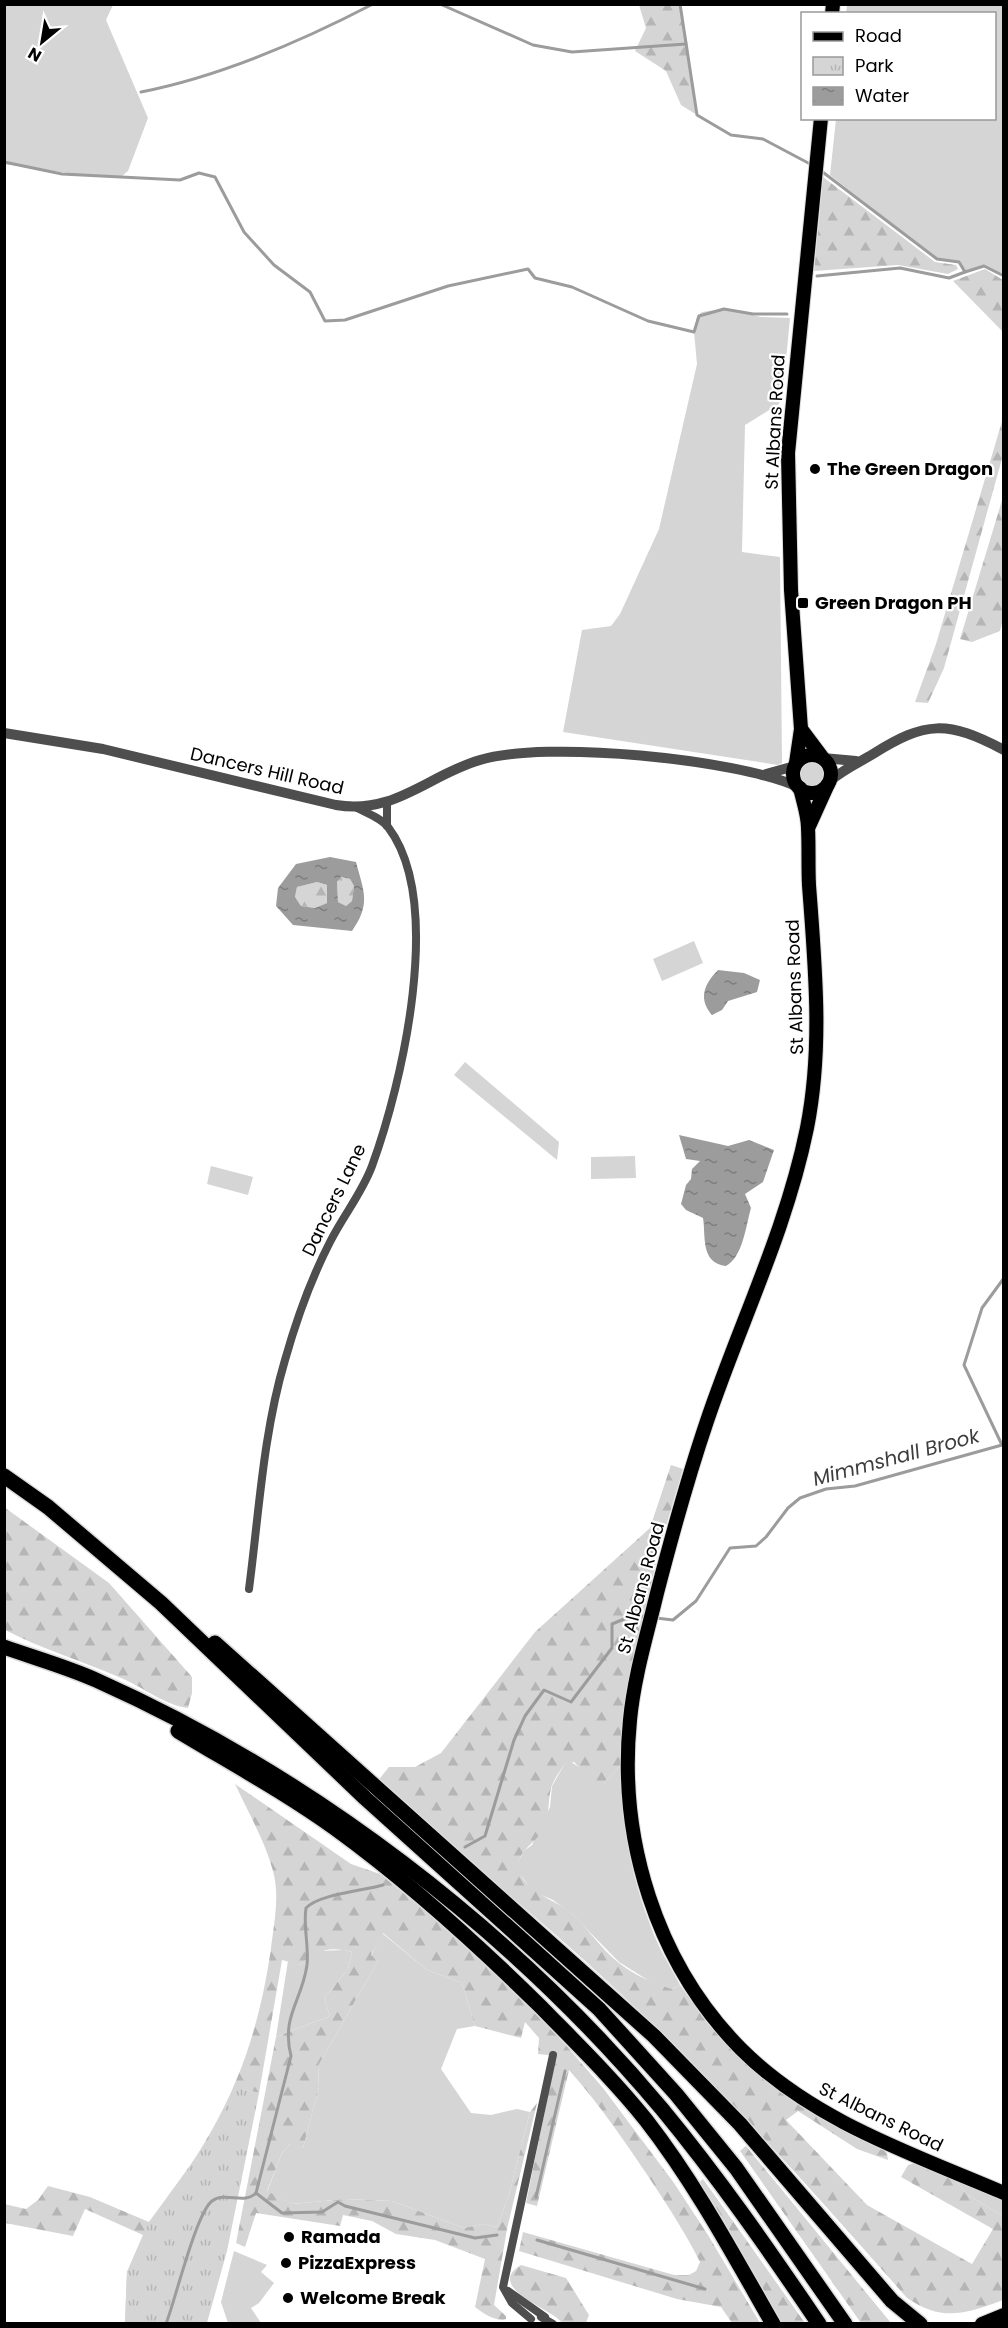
<svg xmlns="http://www.w3.org/2000/svg" width="1008" height="2328" viewBox="0 0 1008 2328" font-family="Poppins,sans-serif">
<defs>
<pattern id="forest-firs" width="22" height="20" patternUnits="userSpaceOnUse" patternTransform="scale(1.5)"><rect width="22" height="20" fill="#d5d5d5"/><path d="M5 1l3.5 6h-7zM16 11l3.5 6h-7z" fill="#b5b5b5"/></pattern>
<pattern id="park-tufts" width="24" height="20" patternUnits="userSpaceOnUse" patternTransform="scale(1.5)"><rect width="24" height="20" fill="#d5d5d5"/><path d="M3 7l-1-3M5 7V3M7 7l1-3M15 17l-1-3M17 17v-4M19 17l1-3" fill="none" stroke="#b5b5b5"/></pattern>
<pattern id="water-ripples" width="26" height="14" patternUnits="userSpaceOnUse" patternTransform="scale(1.5)"><rect width="26" height="14" fill="#9c9c9c"/><path d="M2 4q2-2 4 0t4 0M15 11q2-2 4 0t4 0" fill="none" stroke="#7d7d7d"/></pattern>
</defs>
<rect width="100%" height="100%" fill="#fff"/>
<!-- grass -->
<g fill="#d5d5d5">
<path d="M 4,5 L 113,5 L 106,20 L 148,118 L 128,171 L 122,176 L 81,175 L 5,164 Z"/>
<path d="M 847,5 L 1003,5 L 1003,276 L 984,266 L 965,272 L 959,262 L 937,259 L 830,175 L 836,119 L 994,118 L 994,14 L 846,13 Z"/>
<path d="M 724,309 L 761,317 L 790,318 L 783,391 L 779,404 L 745,425 L 742,552 L 780,557 L 782,763 L 778,765 L 563,732 L 582,630 L 611,626 L 620,614 L 659,529 L 697,364 L 694,332 L 697,316 L 702,312 Z"/>
<circle cx="812" cy="774" r="15"/>
<path d="M 694,941 L 703,963 L 662,981 L 653,959 Z"/>
<path d="M 465,1062 L 559,1142 L 557,1160 L 454,1075 Z"/>
<path d="M 635,1156 L 636,1178 L 591,1179 L 591,1157 Z"/>
<path d="M 211,1166 L 253,1177 L 248,1195 L 207,1184 Z"/>
<path d="M 571,1762 L 604,1783 L 620,1766 C 622,1822 630,1875 651,1927 C 658,1947 670,1966 680,1985 L 672,1989 L 654,1984 L 619,1962 L 572,1914 L 553,1900 L 532,1891 L 519,1872 L 518,1862 L 524,1851 L 532,1845 L 550,1807 L 552,1786 L 564,1765 Z"/>
<path d="M 382,1933 L 427,1970 L 462,1983 L 475,2026 L 457,2029 L 441,2069 L 471,2113 L 491,2115 L 517,2109 L 530,2112 L 508,2198 L 497,2227 L 482,2224 L 464,2228 L 392,2201 L 345,2199 L 292,2204 L 267,2192 L 282,2153 L 291,2143 L 303,2148 L 319,2087 L 318,2066 L 378,1961 L 371,1956 Z"/>
<path d="M 344,1950 L 352,1952 L 348,1969 L 324,1998 L 330,2016 L 276,2037 L 288,1961 L 300,1965 L 317,1951 Z"/>
<path d="M 955,2179 L 1003,2199 L 1003,2216 L 966,2194 Z"/>
<path d="M 234,2251 L 267,2265 L 261,2272 L 274,2283 L 259,2303 L 251,2308 L 261,2323 L 228,2323 L 221,2302 Z"/>
</g>
<!-- forest -->
<g fill="url(#forest-firs)">
<path d="M 639,5 L 680,5 L 697,115 L 681,105 L 666,71 L 635,51 L 646,28 Z"/>
<path d="M 823,177 L 935,262 L 956,265 L 958,269 L 948,274 L 898,265 L 814,271 Z"/>
<path d="M 985,269 L 1003,280 L 1003,332 L 953,281 Z"/>
<path d="M 1003,418 L 1003,455 L 944,668 L 928,703 L 915,702 L 936,644 Z"/>
<path d="M 1003,497 L 1004,615 L 1000,631 L 972,642 L 960,639 Z"/>
<path d="M 341,877 L 350,879 L 354,886 L 352,901 L 346,906 L 338,902 L 337,882 Z"/>
<path d="M 317,882 L 327,885 L 327,903 L 315,908 L 301,906 L 295,897 L 297,887 Z"/>
<path d="M 671,1465 L 683,1469 L 660,1546 L 626,1691 L 620,1766 L 604,1783 L 593,1782 L 574,1762 L 564,1765 C 560,1771 555,1778 552,1785 C 547,1800 551,1817 541,1833 C 534,1843 517,1853 519,1866 C 521,1892 554,1898 571,1913 C 588,1928 601,1949 619,1963 C 634,1975 653,1983 672,1989 L 680,1985 C 692,2001 703,2019 716,2033 C 762,2084 819,2117 879,2146 L 887,2153 L 888,2160 L 857,2149 L 798,2111 L 786,2120 L 867,2205 L 972,2264 L 993,2229 L 901,2177 L 908,2165 L 917,2162 L 955,2179 L 966,2194 L 1003,2216 L 1003,2300 C 966,2314 942,2322 907,2298 C 804,2181 700,2064 584,1960 C 516,1899 445,1842 376,1783 L 389,1767 L 415,1767 L 441,1753 L 535,1632 L 650,1528 Z"/>
<path d="M 4,1507 L 109,1583 L 192,1677 L 192,1693 L 188,1708 C 164,1705 143,1687 121,1678 C 82,1661 42,1649 5,1630 Z"/>
<path d="M 235,1784 L 351,1864 L 380,1874 L 444,1926 L 550,2027 L 603,2088 L 674,2183 L 708,2235 L 760,2323 L 732,2323 L 721,2307 L 677,2299 L 519,2251 L 523,2232 L 674,2275 L 689,2275 L 696,2271 L 700,2262 C 686,2234 669,2208 652,2182 C 626,2143 600,2105 569,2070 L 537,2206 L 526,2203 L 556,2056 L 538,2054 L 539,2038 L 525,2022 L 521,2038 L 475,2026 L 462,1983 L 427,1970 L 383,1933 L 371,1955 L 378,1961 L 318,2066 L 319,2087 L 303,2148 L 290,2144 L 282,2153 L 267,2191 L 292,2204 L 345,2199 L 392,2201 L 464,2228 L 482,2224 L 497,2227 L 508,2198 L 530,2112 L 537,2103 L 507,2229 L 494,2305 L 506,2316 L 506,2319 C 495,2322 483,2313 475,2307 L 485,2259 L 435,2240 L 396,2234 L 372,2221 L 343,2215 L 340,2226 L 256,2213 L 245,2247 L 236,2243 L 276,2037 L 330,2016 L 324,1998 L 348,1969 L 352,1952 C 329,1946 317,1950 300,1965 L 282,1960 L 259,2093 L 242,2089 L 125,2323 L 127,2272 L 143,2235 L 85,2209 L 73,2236 L 5,2223 L 4,2204 L 26,2209 L 38,2200 L 48,2186 L 90,2197 L 149,2222 C 219,2133 255,2061 271,1948 C 274,1923 280,1896 273,1871 C 265,1841 248,1812 235,1784 Z"/>
<path d="M 746,2146 L 891,2323 L 861,2323 L 740,2151 Z"/>
<path d="M 703,2179 L 805,2323 L 779,2323 L 697,2184 Z"/>
<path d="M 521,2265 L 566,2278 L 589,2315 L 586,2323 L 562,2323 C 555,2310 483,2288 521,2265 Z"/>
</g>
<!-- park -->
<path fill="url(#park-tufts)" d="M 236,2087 L 259,2093 L 227,2251 L 207,2323 L 125,2323 L 127,2272 L 149,2222 L 205,2145 Z"/>
<!-- water -->
<g fill="url(#water-ripples)" fill-rule="evenodd">
<path d="M 330,857 L 356,862 C 364,892 371,904 352,931 L 293,925 L 276,906 L 278,888 L 296,864 ZM 341,877 L 350,879 L 354,886 L 352,901 L 346,906 L 338,902 L 337,882 ZM 317,882 L 327,885 L 327,903 L 315,908 L 301,906 L 295,897 L 297,887 Z"/>
<path d="M 718,970 L 744,973 L 760,980 L 757,992 L 728,1001 L 722,1010 L 712,1015 C 698,999 704,984 718,970 Z"/>
<path d="M 679,1135 L 728,1146 L 749,1140 L 774,1150 L 763,1182 L 745,1194 L 751,1208 C 746,1225 743,1257 726,1266 C 700,1263 706,1236 703,1218 L 686,1210 L 681,1204 L 686,1185 L 691,1179 L 692,1169 L 700,1161 L 686,1159 Z"/>
</g>
<g fill="none" stroke-linecap="round" stroke-linejoin="round">
<!-- stream -->
<g stroke="#9c9c9c" stroke-width="3">
<path d="M 440,4 L 533,45 L 572,52 L 686,44"/>
<path d="M 680,4 L 697,115 L 731,135 L 763,139 L 812,165"/>
<path d="M 141,92 C 222,76 300,42 373,4"/>
<path d="M 4,162 L 62,174 L 180,180 L 199,173 L 215,177 L 244,232 L 274,265 L 310,292 L 325,321 L 345,320 L 448,286 L 528,269 L 535,278 L 572,287 L 648,321 L 694,332 L 699,316 L 724,309 L 753,314 L 787,314"/>
<path d="M 820,170 L 937,259 L 959,262 L 965,272 L 984,266 L 1004,276"/>
<path d="M 817,276 L 900,268 L 949,278 L 965,272"/>
<path d="M 656,1618 L 673,1620 L 696,1601 L 730,1548 L 756,1546 L 766,1537 L 788,1508 L 800,1498 L 826,1489 L 855,1486 L 1002,1445 L 964,1365 L 982,1308 L 1004,1278"/>
<path d="M 465,1847 L 485,1836 L 514,1740 L 525,1716 L 544,1690 L 571,1702 L 612,1648 L 612,1624 L 629,1617 L 647,1616"/>
<path d="M 256,2193 L 282,2213 L 322,2212 L 338,2202 L 345,2206 L 475,2238 L 497,2235"/>
<path d="M 536,2197 L 565,2071"/>
<path d="M 537,2240 L 705,2289"/>
<path d="M 166,2324 C 175,2301 196,2213 212,2201 C 225,2191 245,2205 256,2193 L 291,2056 C 281,2016 302,2001 307,1965 C 309,1946 303,1926 306,1908 C 319,1894 363,1891 383,1885"/>
</g>
<!-- primary casing -->
<g stroke="#dbdbdb" stroke-width="16">
<g id="primary">
<path d="M 832,14 L 833,4"/>
<path d="M 801,729 L 822,757"/>
<circle cx="812" cy="774" r="19"/>
<path d="M 796,763 L 801,729 L 791,590 L 788,453 L 821,118"/>
<path d="M 800,788 C 803,801 808,815 808,828 C 809,847 808,866 809,885 C 815,966 823,1047 807,1128 C 786,1231 740,1323 707,1421 C 688,1477 672,1535 657,1593 C 647,1635 634,1677 630,1720 C 618,1839 656,1963 741,2049 C 813,2121 913,2154 1004,2193"/>
<path d="M 809,826 L 828,784"/>
</g>
</g>
<!-- trunk casing -->
<g stroke="#dbdbdb" stroke-width="16">
<path id="trunk" d="M 982,2324 L 1004,2315"/>
</g>
<!-- motorway casing -->
<g stroke="#dbdbdb" stroke-width="18">
<g id="motorway">
<path d="M 4,1476 L 48,1507 L 161,1603 L 365,1798 L 599,2009 L 676,2094 L 736,2168 L 845,2324"/>
<path d="M 215,1643 L 654,2036 L 740,2124 L 892,2301 L 920,2324"/>
<path d="M 4,1647 C 35,1658 67,1667 96,1680 C 311,1776 511,1929 662,2109 C 719,2178 769,2250 819,2324"/>
<path d="M 178,1731 C 231,1763 286,1793 336,1829 C 409,1882 477,1944 541,2007 C 577,2044 614,2080 646,2120 C 695,2183 733,2254 773,2324"/>
</g>
</g>
<!-- minor -->
<g stroke="#4e4e4e" stroke-width="8">
<path d="M 387,802 L 387,826"/>
<path d="M 249,1589 C 259,1513 263,1434 285,1360 C 296,1321 311,1279 330,1242 C 343,1216 362,1193 372,1166 C 402,1084 445,902 388,827 C 381,818 367,813 357,808"/>
<path d="M 508,2291 L 545,2317"/>
<path d="M 541,2317 L 553,2324"/>
<path d="M 531,2319 L 512,2303 L 503,2287 L 553,2055"/>
</g>
<!-- tertiary -->
<g stroke="#4e4e4e" stroke-width="10">
<path d="M 4,733 L 103,749 L 336,805 C 395,815 428,775 480,760 C 545,740 737,759 798,787"/>
<path d="M 823,758 L 856,761"/>
<path d="M 766,774 L 795,766"/>
<path d="M 830,781 C 844,769 858,763 873,754 C 926,721 947,720 1004,750"/>
</g>
<!-- primary -->
<use href="#primary" stroke="#000" stroke-width="14"/>
<!-- trunk -->
<use href="#trunk" stroke="#000" stroke-width="14"/>
<!-- motorway -->
<use href="#motorway" stroke="#000" stroke-width="15"/>
</g>
<!-- markers -->
<g fill="#000" stroke="#fff" stroke-width="2">
<circle cx="815" cy="469" r="6"/>
<rect x="797" y="597" width="12" height="12" rx="3"/>
<circle cx="289" cy="2237" r="6"/>
<circle cx="286" cy="2263" r="6"/>
<circle cx="288" cy="2298" r="6"/>
</g>
<g text-anchor="middle" stroke-width="4.5" stroke-linejoin="round" paint-order="stroke">
<!-- street labels -->
<g font-size="18" fill="#000" stroke="#fff">
<text transform="translate(775 422) rotate(-87)" y="6">St Albans Road</text>
<text transform="translate(267 771) rotate(13)" y="6">Dancers Hill Road</text>
<text transform="translate(795 987) rotate(-92)" y="6">St Albans Road</text>
<text transform="translate(334 1200) rotate(-64)" y="6">Dancers Lane</text>
<text transform="translate(641 1588) rotate(-75)" y="6">St Albans Road</text>
<text transform="translate(881 2117) rotate(26)" y="6">St Albans Road</text>
</g>
<!-- poi labels -->
<g font-size="18" font-weight="bold" fill="#000" stroke="#fff" text-anchor="start">
<text x="827" y="475">The Green Dragon</text>
<text x="815" y="609">Green Dragon PH</text>
<text x="301" y="2243">Ramada</text>
<text x="298" y="2269">PizzaExpress</text>
<text x="300" y="2304">Welcome Break</text>
</g>
<!-- water labels -->
<g font-size="20" font-style="italic" fill="#3d3d3d" stroke="#fff">
<text transform="translate(896 1457) rotate(-15)" y="7">Mimmshall Brook</text>
</g>
</g>
<!-- border -->
<rect width="1008" height="2328" fill="none" stroke="#000000" stroke-width="12"/>
<!-- legend -->
<rect x="801" y="12" width="195" height="108" fill="#ffffff" stroke="#999999" stroke-width="1.5"/>
<rect x="813" y="32" width="30" height="9" fill="#000000" stroke="#999999" stroke-width="1.5"/>
<text x="855" y="42" font-size="18" fill="#000000">Road</text>
<rect x="813" y="57" width="30" height="18" fill="url(#park-tufts)" stroke="#999999" stroke-width="1.5"/>
<text x="855" y="72" font-size="18" fill="#000000">Park</text>
<rect x="813" y="87" width="30" height="18" fill="url(#water-ripples)" stroke="#999999" stroke-width="1.5"/>
<text x="855" y="102" font-size="18" fill="#000000">Water</text>
<!-- north arrow -->
<g transform="translate(42 42) rotate(210)" stroke="#ffffff" stroke-width="4.5" paint-order="stroke">
<path d="M0-4.5L10 22L0 15L-10 22Z" fill="#000000"/>
<text y="-9" font-size="16" font-weight="bold" text-anchor="middle" fill="#000000">N</text>
</g>
</svg>
